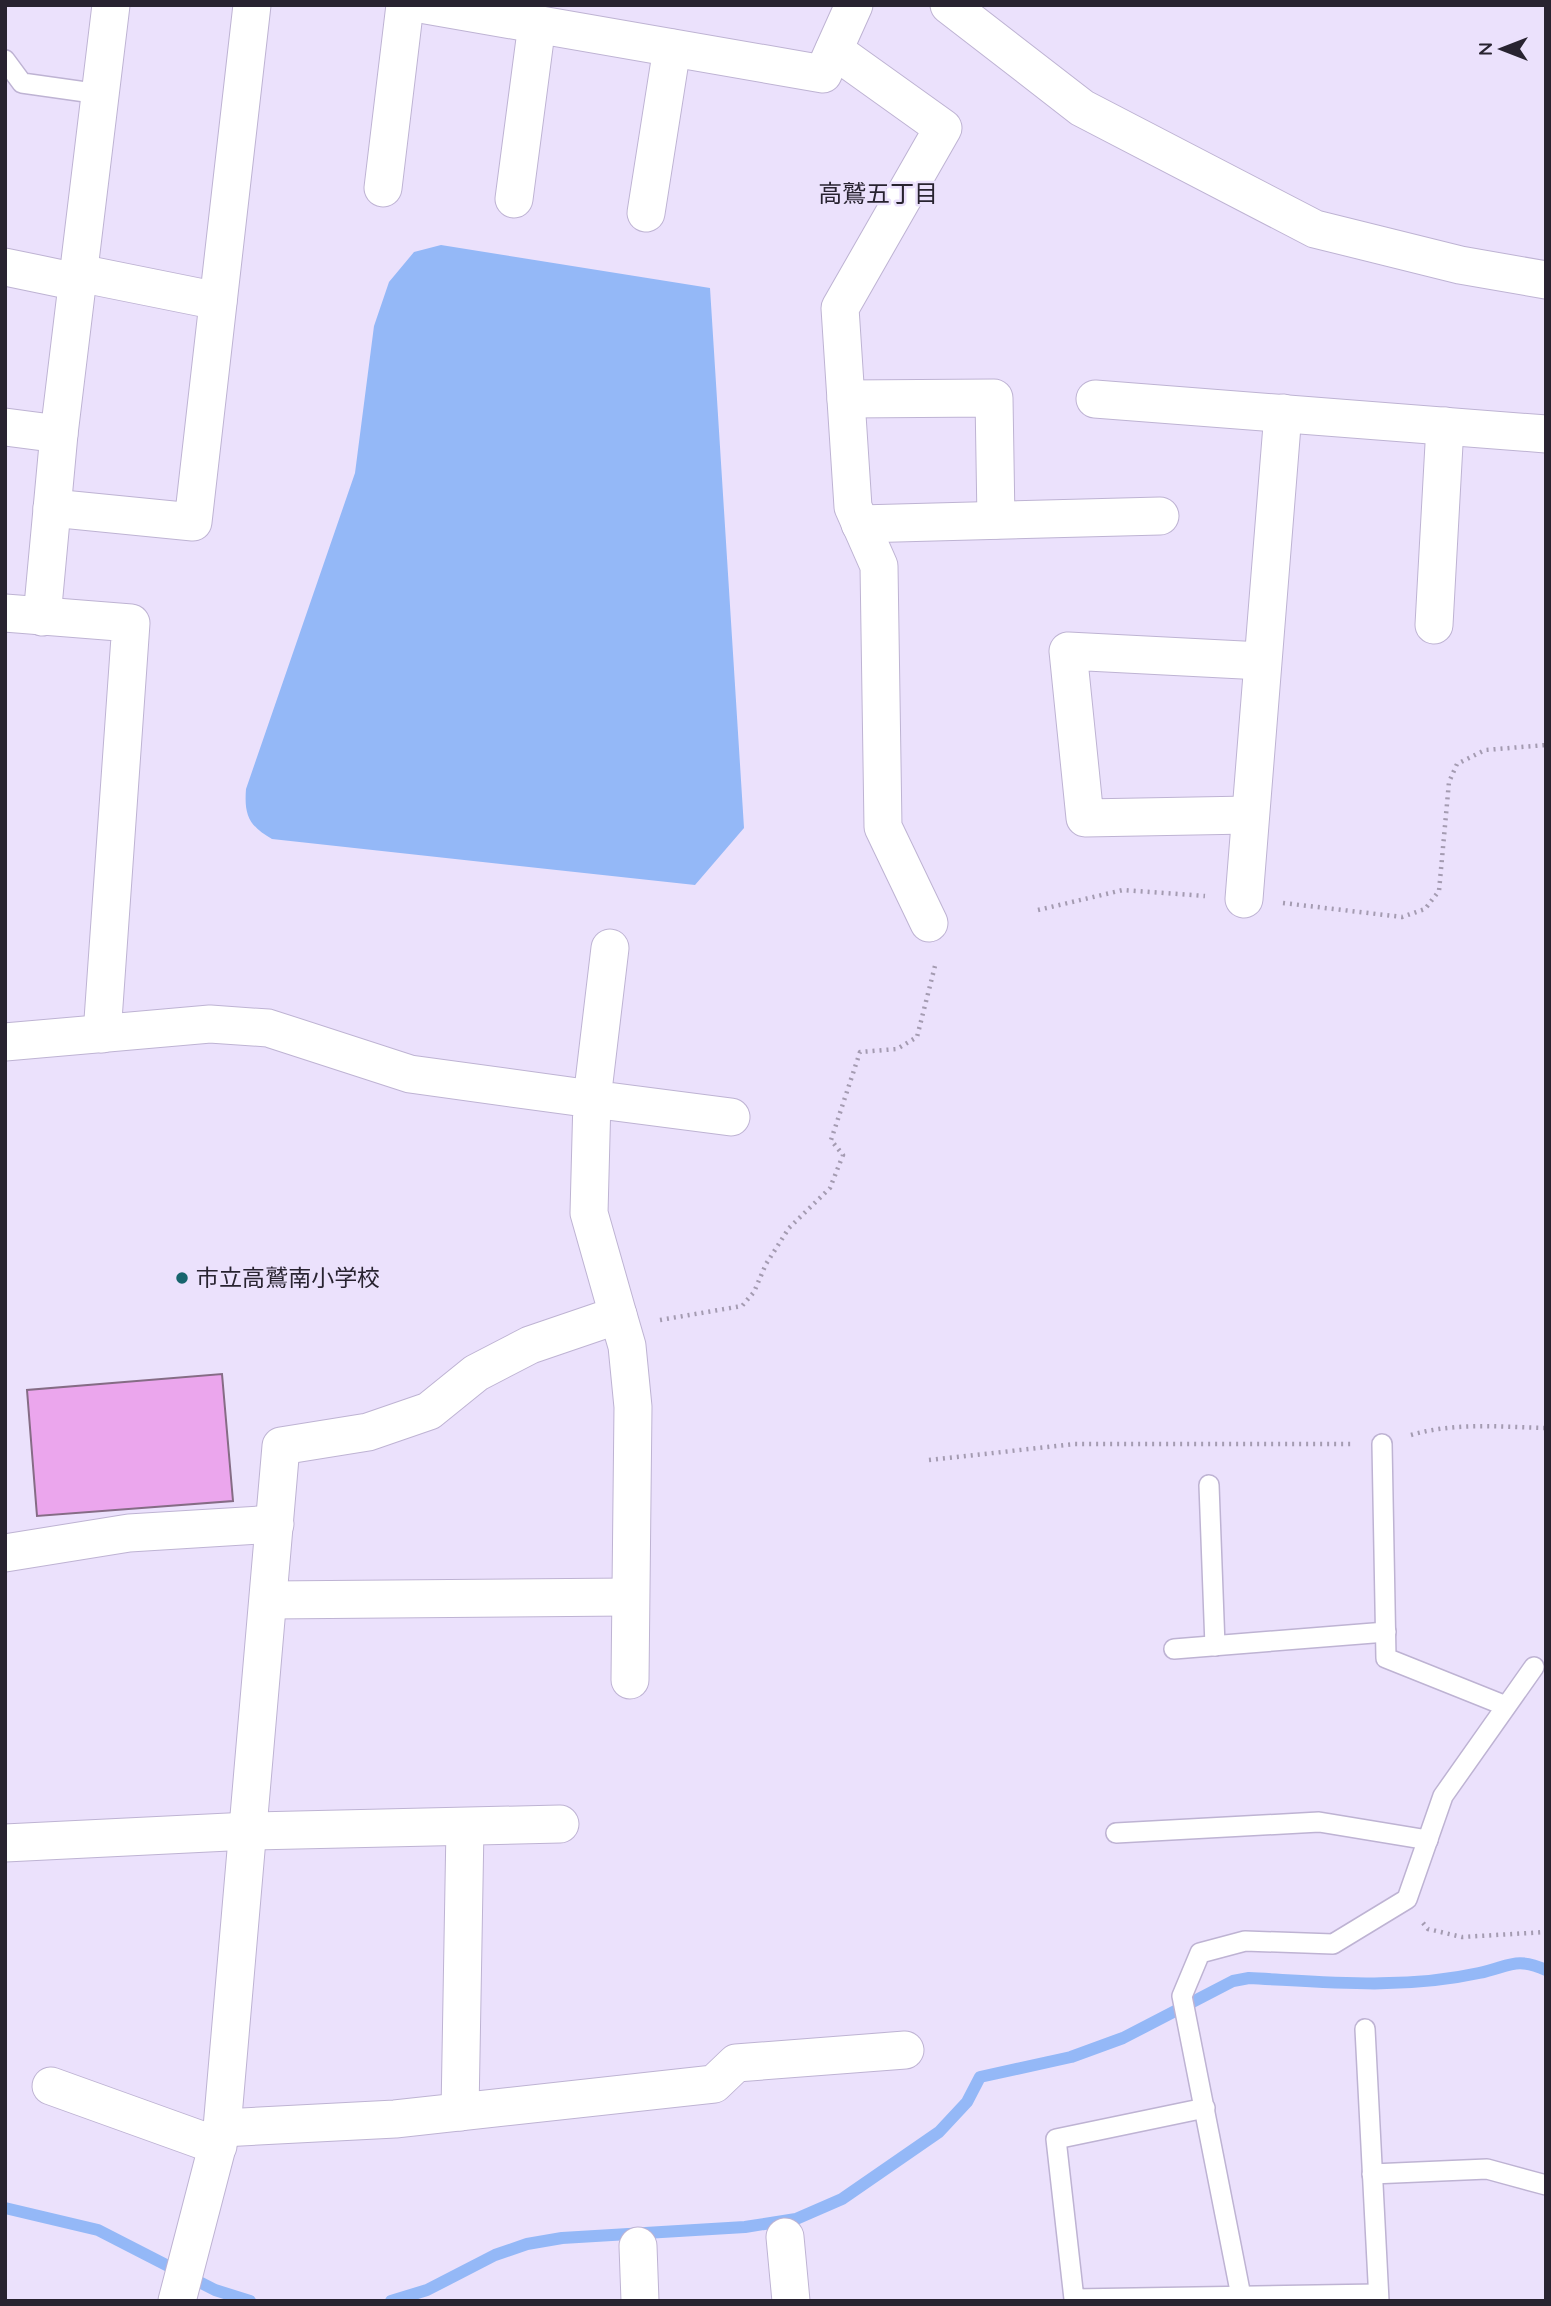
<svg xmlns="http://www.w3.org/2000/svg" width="1551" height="2306" viewBox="0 0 1551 2306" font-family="Quicksand,'Noto Sans JP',sans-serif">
<rect width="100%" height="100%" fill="#ebe1fc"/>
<!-- water -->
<path fill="#94b8f7" d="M 441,245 L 710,288 L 744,828 L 695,885 L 272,839 C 249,826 244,815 246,789 L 355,473 L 374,326 L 389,282 L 414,252 Z"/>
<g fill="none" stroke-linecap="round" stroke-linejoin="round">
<!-- stream -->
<g stroke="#94b8f7" stroke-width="12">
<path d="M 5,2208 L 98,2230 L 215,2290 L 250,2301"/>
<path d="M 391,2301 L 427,2290 L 495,2255 L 527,2244 L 562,2238 L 745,2227 L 796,2219 L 842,2199 L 939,2132 L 967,2102 L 980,2077 L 1071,2057 L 1123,2038 L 1233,1981 L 1249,1978 C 1327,1982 1402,1990 1479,1973 C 1509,1967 1515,1956 1546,1970"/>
</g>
</g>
<!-- building -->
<path fill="#eba6ed" stroke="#856c85" stroke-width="2" d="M 222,1374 L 233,1501 L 37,1516 L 27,1390 Z"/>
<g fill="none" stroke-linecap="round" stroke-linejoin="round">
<!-- service casing -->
<g stroke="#beb3d3" stroke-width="22">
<g id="service">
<path d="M 5,60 L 22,83 L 100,94"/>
<path d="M 1382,1444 L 1386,1658 L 1506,1706"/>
<path d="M 1209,1485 L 1215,1646"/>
<path d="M 1174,1649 L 1386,1632"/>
<path d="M 1116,1833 L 1319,1822 L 1428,1840"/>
<path d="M 1365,2029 L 1379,2301"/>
<path d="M 1205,2108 L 1056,2139 L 1074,2299 L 1378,2294"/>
<path d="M 1372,2174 L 1487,2169 L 1546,2185"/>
<path d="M 1241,2296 L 1182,1996 L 1200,1953 L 1245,1941 L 1333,1944 L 1407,1899 L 1443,1796 L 1534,1667"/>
</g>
</g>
<!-- minor casing -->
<g stroke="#beb3d3" stroke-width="39">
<g id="minor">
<path d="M 426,5 L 823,74 L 854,5"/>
<path d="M 949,5 L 1082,108 L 1315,229 L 1460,265 L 1546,280"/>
<path d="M 834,50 L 943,128 L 840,308 L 853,507 L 879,566 L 883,827 L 929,923"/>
<path d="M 383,188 L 405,5"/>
<path d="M 514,199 L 537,24"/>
<path d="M 646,213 L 672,48"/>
<path d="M 5,267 L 77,282"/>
<path d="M 79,273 L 218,301"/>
<path d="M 846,399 L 994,398 L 996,520"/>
<path d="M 1095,399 L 1546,434"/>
<path d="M 5,427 L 59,434"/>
<path d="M 52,508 L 193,522 L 252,5"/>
<path d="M 860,524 L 1160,516"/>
<path d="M 5,613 L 131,623 L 102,1034"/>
<path d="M 42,617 L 59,434 L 111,5"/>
<path d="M 1434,625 L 1445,426"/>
<path d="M 1249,815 L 1085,818 L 1068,651 L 1262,661"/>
<path d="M 1244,899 L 1283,413"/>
<path d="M 610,948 L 592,1099 L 731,1117"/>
<path d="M 5,1042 L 210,1024 L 268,1028 L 410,1074 L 592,1099 L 589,1213 L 618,1315 L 530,1345 L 476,1373 L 429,1411 L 368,1432 L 281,1446 L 222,2128 L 177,2301"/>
<path d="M 618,1315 L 627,1346 L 633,1407 L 630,1680"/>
<path d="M 5,1553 L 129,1533 L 275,1524"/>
<path d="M 269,1600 L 629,1597"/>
<path d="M 5,1843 L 249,1831 L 560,1824"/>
<path d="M 51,2086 L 218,2146"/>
<path d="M 460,2112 L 465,1827"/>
<path d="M 222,2128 L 395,2119 L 714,2084 L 736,2063 L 905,2050"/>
<path d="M 785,2237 L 791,2301"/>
<path d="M 638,2246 L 640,2301"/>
</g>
</g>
<!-- path -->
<g stroke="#a49bb1" stroke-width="4.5" stroke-dasharray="2 5" stroke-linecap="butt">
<path d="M 1283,903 L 1402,917 L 1425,909 L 1439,891 L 1449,782 L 1457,764 L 1485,750 L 1546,745"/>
<path d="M 1038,910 L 1123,890 L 1205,896"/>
<path d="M 660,1320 L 742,1306 L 754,1292 L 766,1264 L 789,1228 L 830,1188 L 843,1155 L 831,1140 L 860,1052 L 897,1049 L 917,1037 L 936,962"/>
<path d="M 1411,1435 C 1455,1422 1501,1427 1546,1428"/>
<path d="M 929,1460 L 1075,1444 L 1351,1444"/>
<path d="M 1423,1923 L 1428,1929 L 1462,1937 L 1546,1932"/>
</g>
<!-- service -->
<use href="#service" stroke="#fff" stroke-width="19"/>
<!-- minor -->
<use href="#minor" stroke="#fff" stroke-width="37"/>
</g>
<!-- markers -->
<circle fill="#17646d" stroke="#ebe1fc" stroke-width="2.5" cx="182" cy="1278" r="7"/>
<g text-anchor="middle" stroke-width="5" stroke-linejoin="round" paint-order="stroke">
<!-- poi labels -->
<g font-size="23" fill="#282330" stroke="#ebe1fc" text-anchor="start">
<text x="196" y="1286">市立高鷲南小学校</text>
</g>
<!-- neighbourhood labels -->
<g font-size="24" fill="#282330" stroke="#ebe1fc">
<text x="878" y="202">高鷲五丁目</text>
</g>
</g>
<!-- border -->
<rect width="1551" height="2306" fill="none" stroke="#282330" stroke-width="14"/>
<!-- north arrow -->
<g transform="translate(1502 49) rotate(270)" stroke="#ebe1fc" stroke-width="5" paint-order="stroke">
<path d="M0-5L12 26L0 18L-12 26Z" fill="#282330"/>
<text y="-10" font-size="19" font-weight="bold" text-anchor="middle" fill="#282330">N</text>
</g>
</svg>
